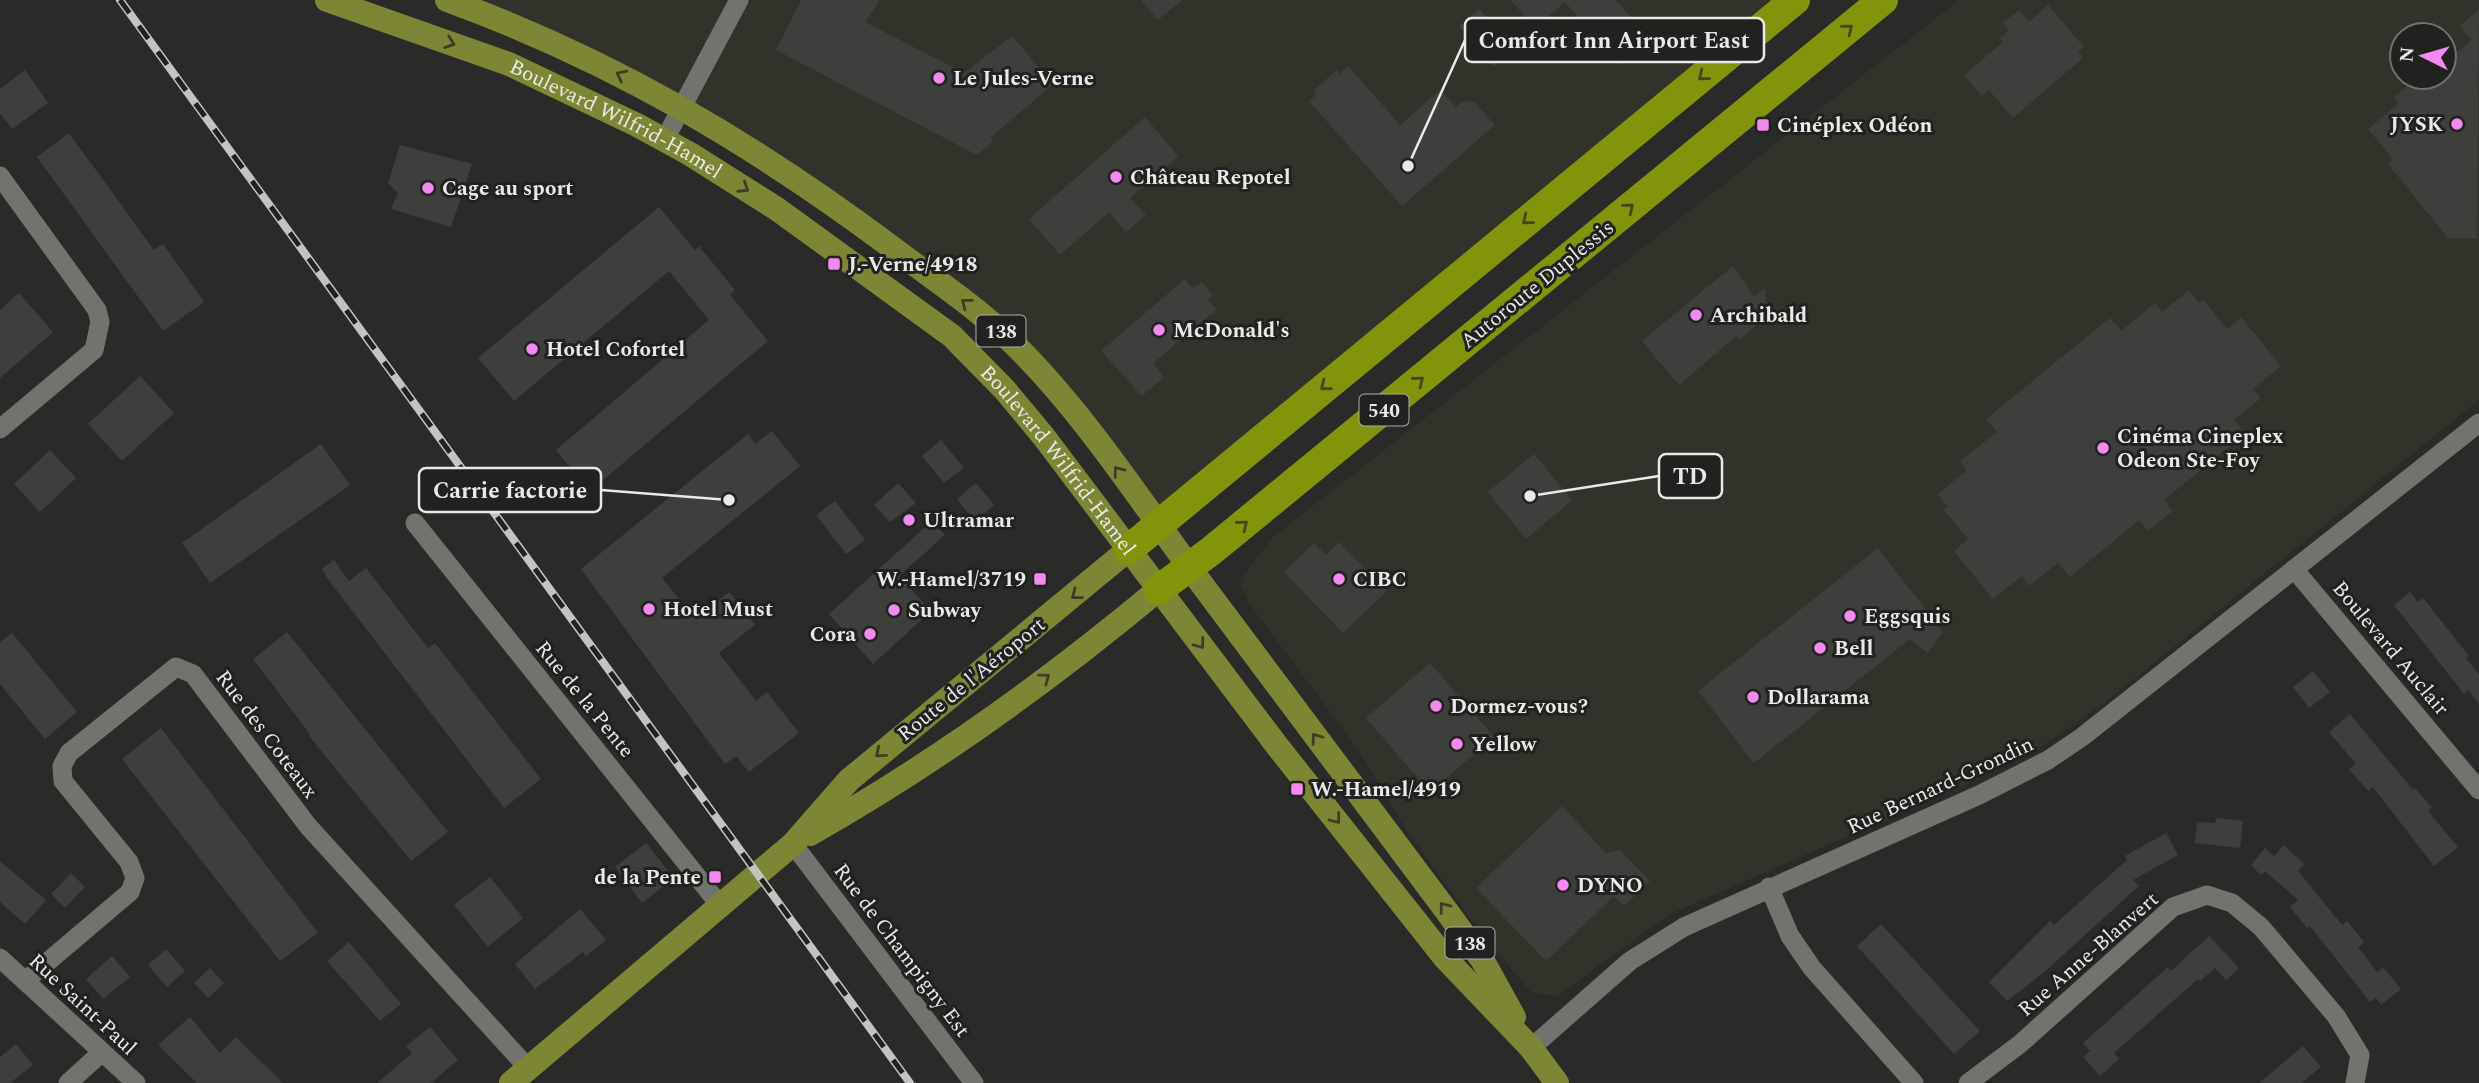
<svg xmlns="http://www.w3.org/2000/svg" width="2479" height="1083" viewBox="0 0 2479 1083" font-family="Spectral,serif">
<rect width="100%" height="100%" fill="#2a2b28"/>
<!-- built -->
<g fill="#31332a" fill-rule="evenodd">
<path d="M 447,0 L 1795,0 L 1159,525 L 1046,378 L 801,180 Z"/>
<path d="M 1959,0 L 2479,0 L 2479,400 L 2102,705 L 2040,747 L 1985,776 L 1670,914 L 1557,996 L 1532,993 L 1478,929 L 1405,828 L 1360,752 L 1249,603 L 1239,581 L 1272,538 ZM 2402,35 L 2444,35 L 2444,77 L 2402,77 Z"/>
</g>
<!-- building -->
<g fill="#3e3f3c">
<path d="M 801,0 L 880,0 L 865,22 L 964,73 L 1012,36 L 1053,84 L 991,137 L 993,141 L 977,155 L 776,50 Z"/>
<path d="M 1141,0 L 1182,0 L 1158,20 Z"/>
<path d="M 1511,0 L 1616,0 L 1649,38 L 1618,65 L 1565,2 L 1534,28 Z"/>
<path d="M 2048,5 L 2084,47 L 2078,52 L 2083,58 L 2013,118 L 1989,90 L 1982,96 L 1964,75 L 2003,42 L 2000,38 L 2009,30 L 2003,23 L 2019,10 L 2029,22 Z"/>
<path d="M 1479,9 L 1516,50 L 1493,67 L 1459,26 Z"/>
<path d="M 2479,9 L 2477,239 L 2448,238 L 2388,164 L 2393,159 L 2368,129 L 2399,103 L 2394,97 L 2418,77 L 2444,77 L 2444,63 L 2472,40 L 2460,26 Z"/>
<path d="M 1348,66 L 1400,125 L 1440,90 L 1456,107 L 1463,101 L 1474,102 L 1495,125 L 1402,206 L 1309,101 L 1317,94 L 1314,90 L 1337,70 L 1340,74 Z"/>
<path d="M 25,70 L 48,103 L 12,129 L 0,113 L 0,89 Z"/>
<path d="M 1145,117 L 1178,156 L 1130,198 L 1146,215 L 1126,232 L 1109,212 L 1060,255 L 1029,219 Z"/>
<path d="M 69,133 L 154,250 L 163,244 L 204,302 L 163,331 L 37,157 Z"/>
<path d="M 400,145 L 472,164 L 451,227 L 391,209 L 398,193 L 388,183 Z"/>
<path d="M 659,207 L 695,250 L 699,246 L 735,290 L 730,295 L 768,341 L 590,491 L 556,450 L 709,320 L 669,271 L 514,401 L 478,358 Z"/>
<path d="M 1733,266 L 1754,297 L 1765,288 L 1766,312 L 1759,323 L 1740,339 L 1736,336 L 1679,385 L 1642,341 Z"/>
<path d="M 1185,279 L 1193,289 L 1202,282 L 1213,295 L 1208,299 L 1217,309 L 1153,363 L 1164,377 L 1142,396 L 1101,351 Z"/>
<path d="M 2189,290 L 2199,303 L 2204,300 L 2227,329 L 2241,317 L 2281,366 L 2253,389 L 2261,398 L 2234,420 L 2245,434 L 2164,500 L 2173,511 L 2148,531 L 2139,520 L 2070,577 L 2058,563 L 2029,586 L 2022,576 L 1993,599 L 1954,551 L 1968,539 L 1944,510 L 1948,507 L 1938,494 L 1967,470 L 1960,461 L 1997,432 L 1986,419 L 2110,318 L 2121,331 L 2155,303 L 2162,312 Z"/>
<path d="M 19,293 L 53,332 L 0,378 L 0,310 Z"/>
<path d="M 140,376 L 174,413 L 122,461 L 88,424 Z"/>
<path d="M 772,431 L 800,466 L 662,578 L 695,619 L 729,592 L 755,625 L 719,653 L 756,701 L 767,692 L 799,733 L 749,772 L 736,756 L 725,764 L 581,569 L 748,434 L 755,444 Z"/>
<path d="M 941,440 L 964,468 L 944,483 L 922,456 Z"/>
<path d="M 321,444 L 350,485 L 210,583 L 182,543 Z"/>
<path d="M 50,450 L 76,478 L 40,512 L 14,484 Z"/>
<path d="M 1534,454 L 1572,500 L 1526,539 L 1488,492 Z"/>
<path d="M 898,483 L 916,503 L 890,522 L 874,505 Z"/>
<path d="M 976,483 L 994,505 L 975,521 L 957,499 Z"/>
<path d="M 835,501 L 865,540 L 846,554 L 816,515 Z"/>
<path d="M 932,521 L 945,535 L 899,576 L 931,611 L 873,664 L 829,614 Z"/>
<path d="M 1339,542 L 1387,591 L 1343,633 L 1284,572 L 1314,543 L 1326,555 Z"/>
<path d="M 1878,548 L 1943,632 L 1928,653 L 1910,639 L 1754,763 L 1698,691 Z"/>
<path d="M 334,560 L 349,581 L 366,568 L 428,648 L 435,643 L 541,779 L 504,808 L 327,578 L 322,569 Z"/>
<path d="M 2410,592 L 2418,602 L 2423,598 L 2469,656 L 2466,658 L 2479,674 L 2479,704 L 2468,690 L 2464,694 L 2394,605 Z"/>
<path d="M 287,632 L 448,832 L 411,861 L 309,736 L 310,734 L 253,659 Z"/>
<path d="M 12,633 L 77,712 L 45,739 L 0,684 L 0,642 Z"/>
<path d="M 1430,663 L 1494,737 L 1430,792 L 1366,718 Z"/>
<path d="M 2313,671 L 2330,692 L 2309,708 L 2293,687 Z"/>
<path d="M 2350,714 L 2413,790 L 2415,788 L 2432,808 L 2428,811 L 2458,847 L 2434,866 L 2373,787 L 2368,791 L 2349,769 L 2356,764 L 2329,732 Z"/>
<path d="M 161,728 L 318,933 L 280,961 L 122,759 Z"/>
<path d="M 1562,806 L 1606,853 L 1620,850 L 1650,881 L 1624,906 L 1614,896 L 1546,961 L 1476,888 Z"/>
<path d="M 2216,818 L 2243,821 L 2240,848 L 2195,843 L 2197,822 L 2215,823 Z"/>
<path d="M 2166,833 L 2178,855 L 2133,880 L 2139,886 L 2042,974 L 2007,1001 L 1989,982 L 2050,921 L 2054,925 L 2127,860 L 2125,856 Z"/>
<path d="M 646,843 L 674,878 L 642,903 L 615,867 Z"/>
<path d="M 2284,845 L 2304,864 L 2298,871 L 2342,925 L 2347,921 L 2364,942 L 2358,947 L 2377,972 L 2383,967 L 2401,989 L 2381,1005 L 2376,998 L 2370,1002 L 2310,926 L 2307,928 L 2290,907 L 2298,900 L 2265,871 L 2261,875 L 2251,865 L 2265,848 L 2274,856 Z"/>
<path d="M 0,861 L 46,900 L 25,924 L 0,902 Z"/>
<path d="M 71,873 L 85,887 L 65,908 L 51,894 Z"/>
<path d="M 490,877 L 523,918 L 488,947 L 454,905 Z"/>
<path d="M 580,909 L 606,940 L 586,956 L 583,952 L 535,989 L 515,964 Z"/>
<path d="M 1881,924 L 1980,1031 L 1954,1054 L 1857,946 Z"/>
<path d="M 2209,936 L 2239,968 L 2226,980 L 2215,968 L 2200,981 L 2198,979 L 2114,1053 L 2119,1059 L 2100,1076 L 2083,1057 L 2090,1051 L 2083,1043 L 2168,967 L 2171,971 Z"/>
<path d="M 349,942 L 401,1004 L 380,1021 L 327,961 Z"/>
<path d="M 166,949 L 185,971 L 167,987 L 148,965 Z"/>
<path d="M 112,956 L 130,977 L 103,999 L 86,979 Z"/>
<path d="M 210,968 L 224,983 L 208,998 L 194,983 Z"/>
<path d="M 190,1017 L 220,1053 L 236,1037 L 283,1083 L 197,1083 L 158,1045 Z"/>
<path d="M 430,1027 L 458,1060 L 431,1083 L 377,1083 L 412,1053 L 406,1046 Z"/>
<path d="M 16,1044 L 33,1065 L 10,1083 L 0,1083 L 0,1057 Z"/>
<path d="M 2303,1046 L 2321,1067 L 2301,1083 L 2259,1083 Z"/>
</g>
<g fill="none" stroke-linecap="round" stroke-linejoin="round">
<!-- minor -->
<g stroke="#72736f" stroke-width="19">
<path d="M 665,139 L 739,0"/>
<path d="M 0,176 L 97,310 L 100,322 L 94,350 L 0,429"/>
<path d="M 415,523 L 719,904"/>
<path d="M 2294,569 L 2479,790"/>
<path d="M 793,844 L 974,1083"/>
<path d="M 1769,887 L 1790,936 L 1812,968 L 1914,1083"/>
<path d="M 0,958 L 136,1083"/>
<path d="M 25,981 L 130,892 L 135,878 L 129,862 L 63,781 L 62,766 L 69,753 L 176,667 L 193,674 L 308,826 L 528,1068"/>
<path d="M 1531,1048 L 1630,961 L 1684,927 L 1979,795 L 2048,760 L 2082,737 L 2479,423"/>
<path d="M 68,1083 L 101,1053"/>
<path d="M 1968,1083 L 2020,1044 L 2173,907 L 2207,895 L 2232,903 L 2261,927 L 2336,1016 L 2360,1055 L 2355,1083"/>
</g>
<!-- major -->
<g stroke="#7c8634" stroke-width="24">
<path id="s1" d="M 327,0 L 509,64 L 637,125 L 690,154 L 777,209 L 952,336 L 1005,390 L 1044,437 L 1278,747 L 1445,958 L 1531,1048 L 1557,1083"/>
<path d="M 447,0 C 612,60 754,144 894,249 C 935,280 978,308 1014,344 C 1084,413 1140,500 1198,579 C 1281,691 1365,802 1448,913 L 1483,961 L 1514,1017"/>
<path d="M 810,834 C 932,765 1050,680 1158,590"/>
<path d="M 511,1083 L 793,844 L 849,780 L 1128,550"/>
</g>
<!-- highway -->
<g stroke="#82930c" stroke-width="30">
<path d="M 1128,550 L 1795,0"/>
<path d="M 1158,590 L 1211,551 L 1883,0"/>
</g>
<!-- rail casing -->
<g stroke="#c3c4c2" stroke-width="8">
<path id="rail" d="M 120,0 L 910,1083"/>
</g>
<!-- rail -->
<use href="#rail" stroke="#21211f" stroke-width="5" stroke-dasharray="16" stroke-linecap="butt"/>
</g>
<!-- one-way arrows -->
<defs><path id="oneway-chevron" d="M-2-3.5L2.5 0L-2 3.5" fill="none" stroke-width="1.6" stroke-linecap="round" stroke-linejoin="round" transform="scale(1.75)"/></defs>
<g stroke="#434918">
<use href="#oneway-chevron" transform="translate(1848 29) rotate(-39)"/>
<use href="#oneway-chevron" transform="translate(1703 76) rotate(141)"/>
<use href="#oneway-chevron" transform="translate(1629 208) rotate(-39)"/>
<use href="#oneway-chevron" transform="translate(1527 220) rotate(141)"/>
<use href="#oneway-chevron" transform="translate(1419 381) rotate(-39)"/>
<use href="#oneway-chevron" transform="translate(1325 386) rotate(141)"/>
<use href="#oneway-chevron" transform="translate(1243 525) rotate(-39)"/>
</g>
<g stroke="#3c3f25">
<use href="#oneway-chevron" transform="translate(450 43) rotate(19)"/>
<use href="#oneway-chevron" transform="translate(621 75) rotate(-153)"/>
<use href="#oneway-chevron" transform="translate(744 188) rotate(33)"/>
<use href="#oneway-chevron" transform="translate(966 303) rotate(-142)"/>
<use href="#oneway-chevron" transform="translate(1118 471) rotate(-127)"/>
<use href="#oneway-chevron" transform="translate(1076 595) rotate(142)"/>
<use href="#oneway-chevron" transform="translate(1200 644) rotate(53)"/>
<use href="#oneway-chevron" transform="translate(1045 678) rotate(-37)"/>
<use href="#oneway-chevron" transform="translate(1316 738) rotate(-126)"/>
<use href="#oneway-chevron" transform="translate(880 753) rotate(140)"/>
<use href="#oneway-chevron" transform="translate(1336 819) rotate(52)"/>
<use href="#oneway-chevron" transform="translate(1444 907) rotate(-127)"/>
</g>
<!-- markers -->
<g fill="#f38af1" stroke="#21211f" stroke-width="2.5">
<circle cx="939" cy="78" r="7"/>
<circle cx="2457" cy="124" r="7"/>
<rect x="1756" y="118" width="14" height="14" rx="3.5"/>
<circle cx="1116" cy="177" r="7"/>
<circle cx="428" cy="188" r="7"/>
<rect x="827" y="257" width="14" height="14" rx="3.5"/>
<circle cx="1696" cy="315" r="7"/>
<circle cx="1159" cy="330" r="7"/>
<circle cx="532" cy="349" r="7"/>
<circle cx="2103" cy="448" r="7"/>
<circle cx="909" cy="520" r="7"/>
<rect x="1033" y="572" width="14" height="14" rx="3.5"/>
<circle cx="1339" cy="579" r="7"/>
<circle cx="649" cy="609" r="7"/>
<circle cx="894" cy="610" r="7"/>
<circle cx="1850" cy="616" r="7"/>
<circle cx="870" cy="634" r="7"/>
<circle cx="1820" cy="648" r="7"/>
<circle cx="1753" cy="697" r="7"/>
<circle cx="1436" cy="706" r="7"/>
<circle cx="1457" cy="744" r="7"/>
<rect x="1290" y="782" width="14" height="14" rx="3.5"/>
<rect x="708" y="870" width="14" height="14" rx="3.5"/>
<circle cx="1563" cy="885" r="7"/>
</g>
<g text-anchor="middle" stroke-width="6" stroke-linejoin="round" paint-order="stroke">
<!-- shield labels -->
<g fill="#21211f" stroke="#adaeac" stroke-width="2">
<rect x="976.5" y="315.5" width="49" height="31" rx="5"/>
<rect x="1359.5" y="394.5" width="49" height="31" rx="5"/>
<rect x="1445.5" y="927.5" width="49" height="31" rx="5"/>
</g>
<g font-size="19" font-weight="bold" fill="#e9eae8">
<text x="1001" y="338">138</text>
<text x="1384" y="417">540</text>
<text x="1470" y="950">138</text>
</g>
<!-- poi labels -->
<g font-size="21" font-weight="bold" fill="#e9eae8" stroke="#21211f" text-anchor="start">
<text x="953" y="85">Le Jules-Verne</text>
<text x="2443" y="131" text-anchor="end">JYSK</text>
<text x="1777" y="132">Cinéplex Odéon</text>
<text x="1130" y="184">Château Repotel</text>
<text x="442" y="195">Cage au sport</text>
<text x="848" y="271">J.-Verne/4918</text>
<text x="1710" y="322">Archibald</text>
<text x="1173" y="337">McDonald's</text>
<text x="546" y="356">Hotel Cofortel</text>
<text x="2117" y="443">Cinéma Cineplex<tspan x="2117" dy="24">Odeon Ste-Foy</tspan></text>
<text x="923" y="527">Ultramar</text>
<text x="1026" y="586" text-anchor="end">W.-Hamel/3719</text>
<text x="1353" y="586">CIBC</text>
<text x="663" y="616">Hotel Must</text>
<text x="908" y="617">Subway</text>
<text x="1864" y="623">Eggsquis</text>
<text x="856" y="641" text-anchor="end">Cora</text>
<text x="1834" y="655">Bell</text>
<text x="1767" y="704">Dollarama</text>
<text x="1450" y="713">Dormez-vous?</text>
<text x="1471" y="751">Yellow</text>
<text x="1311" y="796">W.-Hamel/4919</text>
<text x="701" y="884" text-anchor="end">de la Pente</text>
<text x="1577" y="892">DYNO</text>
</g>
<!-- street labels -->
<g font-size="21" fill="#e9eae8" stroke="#21211f">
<text dy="7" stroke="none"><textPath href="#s1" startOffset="313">Boulevard Wilfrid-Hamel</textPath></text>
<text transform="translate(1537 284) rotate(-39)" y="7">Autoroute Duplessis</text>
<text dy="7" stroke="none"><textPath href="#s1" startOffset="878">Boulevard Wilfrid-Hamel</textPath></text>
<text transform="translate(2391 648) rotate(50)" y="7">Boulevard Auclair</text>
<text transform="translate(971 679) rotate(-39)" y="7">Route de l'Aéroport</text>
<text transform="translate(585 699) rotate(51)" y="7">Rue de la Pente</text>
<text transform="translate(267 734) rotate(53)" y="7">Rue des Coteaux</text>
<text transform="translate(1940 785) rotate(-25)" y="7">Rue Bernard-Grondin</text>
<text transform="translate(902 950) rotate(53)" y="7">Rue de Champigny Est</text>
<text transform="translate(2088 954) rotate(-41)" y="7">Rue Anne-Blanvert</text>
<text transform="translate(83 1004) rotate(43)" y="7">Rue Saint-Paul</text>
</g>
</g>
<!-- callouts -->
<path fill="none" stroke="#e9eae8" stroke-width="2.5" d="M1408 166L1465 40M1530 496L1659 476M729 500L601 490"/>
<g fill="#e9eae8" stroke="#21211f" stroke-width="2.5">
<circle cx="1408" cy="166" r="7"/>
<circle cx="1530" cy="496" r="7"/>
<circle cx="729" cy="500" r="7"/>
</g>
<g fill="#21211f" stroke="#e9eae8" stroke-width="2.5">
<rect x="1465" y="18" width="299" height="44" rx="7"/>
<rect x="1659" y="454" width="63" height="44" rx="7"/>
<rect x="419" y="468" width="182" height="44" rx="7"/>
</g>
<g font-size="23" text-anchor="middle" font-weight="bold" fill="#e9eae8">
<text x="1614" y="48">Comfort Inn Airport East</text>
<text x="1690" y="484">TD</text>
<text x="510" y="498">Carrie factorie</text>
</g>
<!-- north arrow -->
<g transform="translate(2423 56) rotate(275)"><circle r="33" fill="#21211f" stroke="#71716f" stroke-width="2"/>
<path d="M0-5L12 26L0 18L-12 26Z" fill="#f38af1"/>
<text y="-10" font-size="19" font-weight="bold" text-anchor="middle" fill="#e9eae8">N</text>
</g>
</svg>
